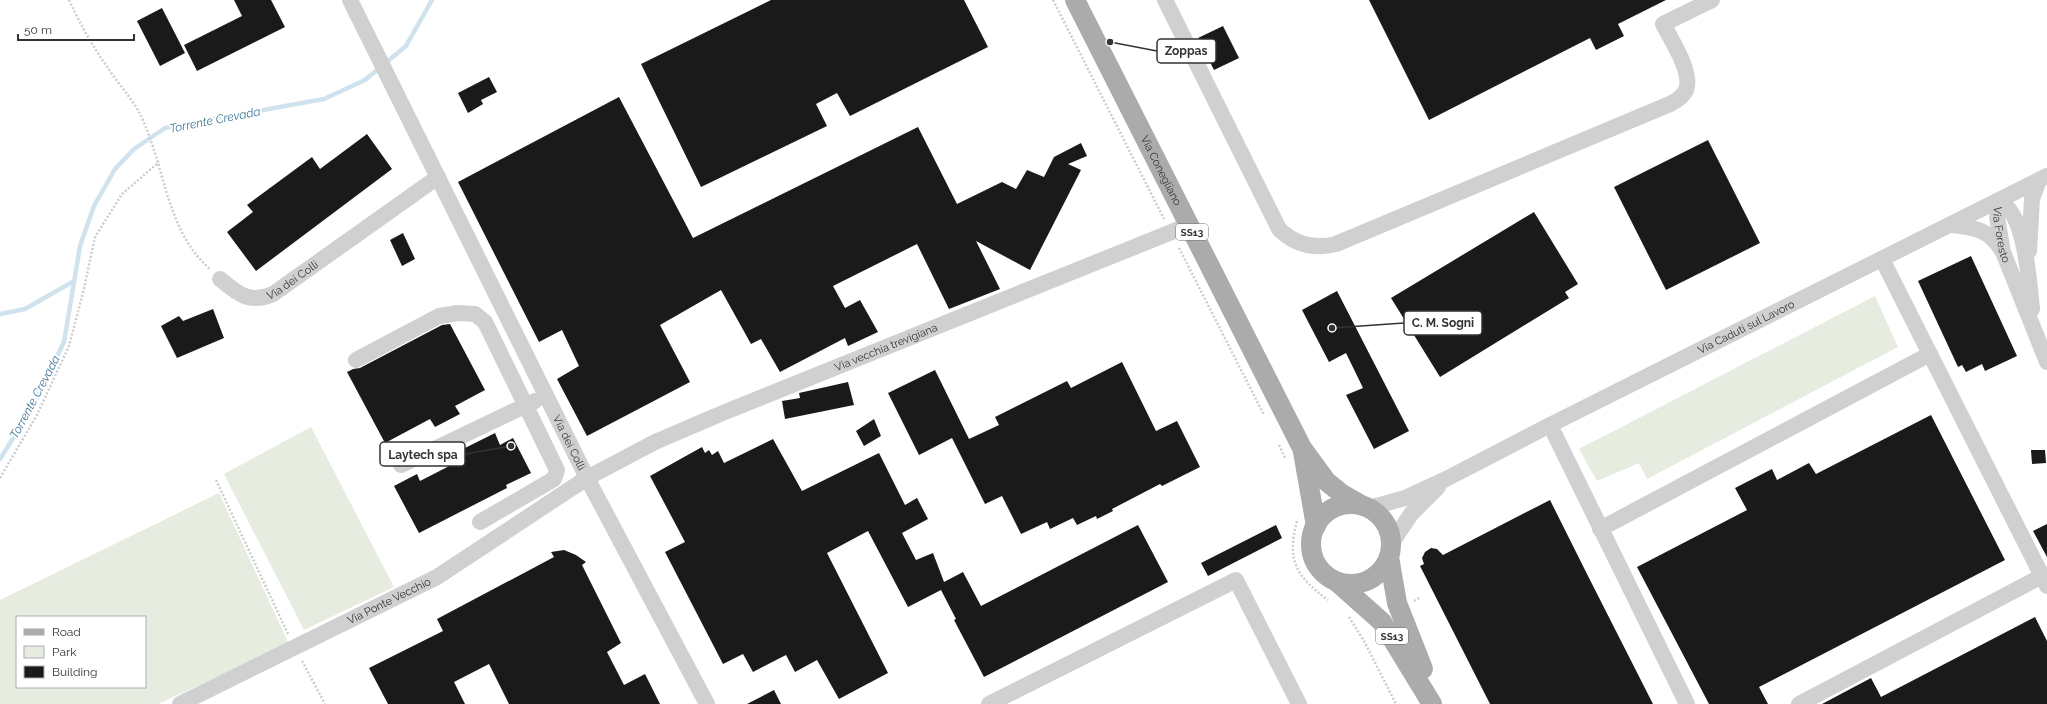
<svg xmlns="http://www.w3.org/2000/svg" width="2047" height="704" viewBox="0 0 2047 704" font-family="Raleway,sans-serif">
<rect width="100%" height="100%" fill="#fff"/>
<!-- green -->
<g fill="#e6ecdf" fill-rule="evenodd">
<path d="M 1875,296 L 1898,347 L 1647,479 L 1639,463 L 1597,481 L 1579,449 Z"/>
<path d="M 311,427 L 394,587 L 304,630 L 224,474 Z"/>
<path d="M 219,493 L 289,644 L 158,704 L 0,704 L 0,600 ZM 17,617 L 145,617 L 145,687 L 17,687 Z"/>
</g>
<g fill="none" stroke-linecap="round" stroke-linejoin="round">
<!-- stream -->
<g stroke="#cfe2ee" stroke-width="4.5">
<path d="M 0,314 L 25,309 L 74,281"/>
<path d="M 0,459 L 32,408 L 64,342 L 80,246 L 94,206 L 115,169 L 134,149 L 165,128 L 324,99 L 365,80 L 406,46 L 432,0"/>
</g>
</g>
<!-- building -->
<g fill="#1a1a1a">
<path d="M 234,0 L 271,0 L 285,27 L 197,71 L 184,45 L 242,16 Z"/>
<path d="M 771,0 L 964,0 L 988,47 L 850,116 L 837,93 L 816,104 L 827,126 L 701,187 L 641,64 Z"/>
<path d="M 1369,0 L 1666,0 L 1618,24 L 1624,36 L 1596,50 L 1590,38 L 1429,120 Z"/>
<path d="M 162,8 L 185,53 L 160,66 L 137,21 Z"/>
<path d="M 1223,26 L 1239,58 L 1214,70 L 1198,38 Z"/>
<path d="M 489,77 L 497,92 L 481,100 L 483,104 L 468,113 L 458,93 Z"/>
<path d="M 619,97 L 693,238 L 918,127 L 957,204 L 1002,182 L 1016,189 L 1027,170 L 1044,177 L 1054,157 L 1081,143 L 1087,156 L 1068,164 L 1081,170 L 1030,270 L 976,241 L 1000,289 L 949,309 L 917,244 L 833,286 L 845,308 L 860,300 L 878,332 L 848,346 L 845,338 L 780,372 L 761,339 L 751,344 L 721,290 L 660,325 L 690,382 L 587,436 L 557,379 L 579,366 L 562,330 L 539,342 L 458,182 Z"/>
<path d="M 367,134 L 392,169 L 256,271 L 227,232 L 253,212 L 247,205 L 312,157 L 320,169 Z"/>
<path d="M 1708,140 L 1760,243 L 1666,290 L 1614,187 Z"/>
<path d="M 1534,212 L 1578,284 L 1565,292 L 1569,298 L 1440,377 L 1391,298 Z"/>
<path d="M 403,233 L 415,259 L 402,266 L 390,240 Z"/>
<path d="M 1971,256 L 2017,356 L 1985,371 L 1982,364 L 1966,372 L 1962,365 L 1958,367 L 1918,281 Z"/>
<path d="M 1337,291 L 1409,431 L 1374,449 L 1346,395 L 1363,388 L 1346,353 L 1329,362 L 1302,310 Z"/>
<path d="M 213,309 L 224,338 L 177,358 L 161,326 L 179,316 L 183,321 Z"/>
<path d="M 450,324 L 485,390 L 455,406 L 460,414 L 435,427 L 430,419 L 385,443 L 347,372 L 353,369 L 360,368 L 442,325 Z"/>
<path d="M 1122,362 L 1156,431 L 1177,421 L 1200,467 L 1162,486 L 1160,484 L 1112,509 L 1113,511 L 1097,519 L 1096,516 L 1077,525 L 1073,518 L 1050,529 L 1047,522 L 1021,534 L 1002,496 L 985,504 L 952,438 L 919,455 L 888,393 L 935,370 L 969,439 L 999,425 L 995,417 L 1067,381 L 1071,388 Z"/>
<path d="M 848,382 L 854,405 L 785,419 L 782,401 L 800,398 L 799,393 Z"/>
<path d="M 1931,415 L 2005,560 L 1759,687 L 1768,704 L 1709,704 L 1637,567 L 1747,510 L 1735,488 L 1772,469 L 1777,480 L 1809,463 L 1816,474 Z"/>
<path d="M 874,419 L 881,436 L 864,446 L 856,431 Z"/>
<path d="M 495,433 L 500,445 L 513,438 L 531,473 L 506,485 L 507,488 L 419,533 L 394,486 L 417,474 L 420,481 L 461,460 L 457,452 Z"/>
<path d="M 773,439 L 802,491 L 879,453 L 905,505 L 917,498 L 928,519 L 902,533 L 916,560 L 933,553 L 944,582 L 963,572 L 981,606 L 1138,525 L 1168,582 L 984,677 L 954,620 L 956,619 L 941,590 L 908,607 L 868,531 L 827,553 L 888,673 L 839,699 L 817,660 L 795,672 L 786,655 L 753,672 L 743,654 L 723,664 L 665,552 L 685,542 L 650,476 L 702,447 L 705,453 L 709,450 L 712,455 L 718,451 L 724,463 Z"/>
<path d="M 2031,450 L 2045,450 L 2046,463 L 2032,464 Z"/>
<path d="M 1550,500 L 1588,576 L 1653,704 L 1490,704 L 1420,566 L 1424,564 L 1422,558 L 1425,552 L 1431,548 L 1437,549 L 1443,555 Z"/>
<path d="M 2047,524 L 2047,557 L 2033,531 Z"/>
<path d="M 1276,525 L 1282,538 L 1208,576 L 1201,563 Z"/>
<path d="M 564,550 L 576,555 L 586,562 L 582,565 L 621,643 L 607,652 L 624,685 L 645,674 L 660,704 L 509,704 L 489,664 L 454,682 L 465,704 L 388,704 L 369,668 L 443,631 L 437,619 L 554,557 L 551,552 Z"/>
<path d="M 2035,617 L 2047,641 L 2047,704 L 1822,704 L 1871,678 L 1881,697 Z"/>
<path d="M 774,690 L 781,704 L 747,704 Z"/>
</g>
<g fill="none" stroke-linecap="round" stroke-linejoin="round">
<!-- path -->
<g stroke="#cdcdcd" stroke-width="2.5" stroke-dasharray="2 2" stroke-linecap="butt">
<path d="M 69,0 C 80,24 93,47 108,68 C 118,84 133,99 141,116 C 165,166 166,231 210,269"/>
<path d="M 1053,0 L 1164,219"/>
<path d="M 1179,248 L 1264,415"/>
<path d="M 1279,445 L 1285,458"/>
<path d="M 0,478 L 37,415 L 69,346 L 83,293 L 95,237 L 122,194 L 159,162"/>
<path d="M 216,480 L 288,634"/>
<path d="M 1297,521 C 1286,561 1297,577 1328,600"/>
<path d="M 1414,601 L 1419,598"/>
<path d="M 1349,617 L 1364,641 L 1396,704"/>
<path d="M 302,661 L 325,704"/>
</g>
<!-- minor -->
<g stroke="#d0d0d0" stroke-width="16">
<path id="s1" d="M 350,0 L 587,478 L 707,704"/>
<path d="M 1165,0 L 1279,229 C 1295,245 1315,249 1336,244 L 1670,104 C 1676,101 1683,97 1686,90 C 1693,72 1671,40 1663,24 L 1712,0"/>
<path id="s2" d="M 1999,201 L 1997,217 L 2003,252 L 2047,362"/>
<path d="M 1999,201 C 2026,213 2029,282 2032,309"/>
<path d="M 1951,225 C 1974,228 1987,228 2001,249"/>
<path d="M 2029,251 L 2032,199 L 2039,180"/>
<path d="M 1882,259 L 2047,586"/>
<path id="s3" d="M 220,279 C 238,294 249,304 273,294 L 438,177"/>
<path d="M 356,360 L 439,316 L 458,313 L 475,314 L 485,322 L 557,470 L 554,479 L 480,522"/>
<path d="M 1550,425 L 1687,704"/>
<path d="M 401,465 L 535,401"/>
<path id="s4" d="M 1369,508 L 1405,498 L 1446,479 L 1550,425 L 2047,176"/>
<path d="M 1600,529 L 1930,354"/>
<path d="M 1391,544 L 1411,514 L 1438,487"/>
<path id="s5" d="M 180,704 L 437,577 L 587,478 L 655,442 L 725,412 L 1189,225"/>
<path d="M 989,704 L 1236,580 L 1299,704"/>
<path d="M 1799,704 L 2042,576"/>
</g>
<!-- major -->
<g stroke="#ababab" stroke-width="20">
<path id="s6" d="M 1075,0 L 1302,448 L 1326,481 L 1342,494 L 1361,505"/>
<path d="M 1303,452 L 1316,526"/>
<circle cx="1351" cy="544" r="40"/>
<path d="M 1389,557 L 1397,603 L 1423,669"/>
<path d="M 1336,581 L 1382,622 L 1432,704"/>
</g>
</g>
<g text-anchor="middle" stroke-width="4" stroke-linejoin="round" paint-order="stroke">
<!-- shield labels -->
<g fill="#fff" stroke="#707070" stroke-width="1">
<rect x="1176" y="224" width="32" height="16" rx="3"/>
<rect x="1376" y="628" width="32" height="16" rx="3"/>
</g>
<g font-size="10" font-weight="bold" fill="#333">
<text x="1192" y="236">SS13</text>
<text x="1392" y="640">SS13</text>
</g>
<!-- street labels -->
<g font-size="11" fill="#333" stroke="#fff">
<text dy="4" stroke="none"><textPath href="#s6" startOffset="191">Via Conegliano</textPath></text>
<text dy="4" stroke="none"><textPath href="#s2" startOffset="34">Via Foresto</textPath></text>
<text dy="4" stroke="none"><textPath href="#s3" startOffset="83">Via dei Colli</textPath></text>
<text dy="4" stroke="none"><textPath href="#s4" startOffset="419">Via Caduti sul Lavoro</textPath></text>
<text dy="4" stroke="none"><textPath href="#s5" startOffset="793">Via vecchia trevigiana</textPath></text>
<text dy="4" stroke="none"><textPath href="#s1" startOffset="494">Via dei Colli</textPath></text>
<text dy="4" stroke="none"><textPath href="#s5" startOffset="233">Via Ponte Vecchio</textPath></text>
</g>
<!-- water labels -->
<g font-size="12" font-style="italic" fill="#3f7597" stroke="#fff">
<text transform="translate(215 120) rotate(-11)" y="4">Torrente Crevada</text>
<text transform="translate(35 397) rotate(-62)" y="4">Torrente Crevada</text>
</g>
</g>
<!-- callouts -->
<path fill="none" stroke="#333" stroke-width="1.5" d="M1110 42L1157 51M1332 328L1404 323M511 446L465 454"/>
<g fill="#333" stroke="#fff" stroke-width="1.5">
<circle cx="1110" cy="42" r="4"/>
<circle cx="1332" cy="328" r="4"/>
<circle cx="511" cy="446" r="4"/>
</g>
<g fill="#fff" stroke="#333" stroke-width="1.5">
<rect x="1157" y="39" width="59" height="24" rx="4"/>
<rect x="1404" y="311" width="78" height="24" rx="4"/>
<rect x="380" y="442" width="85" height="24" rx="4"/>
</g>
<g font-size="12" text-anchor="middle" font-weight="bold" fill="#333">
<text x="1186" y="55">Zoppas</text>
<text x="1443" y="327">C. M. Sogni</text>
<text x="423" y="459">Laytech spa</text>
</g>
<!-- legend -->
<rect x="16" y="616" width="130" height="72" fill="#ffffff" stroke="#adadad"/>
<rect x="24" y="629" width="20" height="6" fill="#ababab" stroke="#adadad"/>
<text x="52" y="636" font-size="12" fill="#333333">Road</text>
<rect x="24" y="646" width="20" height="12" fill="#e6ecdf" stroke="#adadad"/>
<text x="52" y="656" font-size="12" fill="#333333">Park</text>
<rect x="24" y="666" width="20" height="12" fill="#1a1a1a" stroke="#adadad"/>
<text x="52" y="676" font-size="12" fill="#333333">Building</text>
<!-- scale -->
<path d="M18 34v6h116v-6" fill="none" stroke="#333333" stroke-width="2"/>
<text x="24" y="34" font-size="12" fill="#333333" stroke="#ffffff" stroke-width="3" paint-order="stroke">50 m</text>
</svg>
